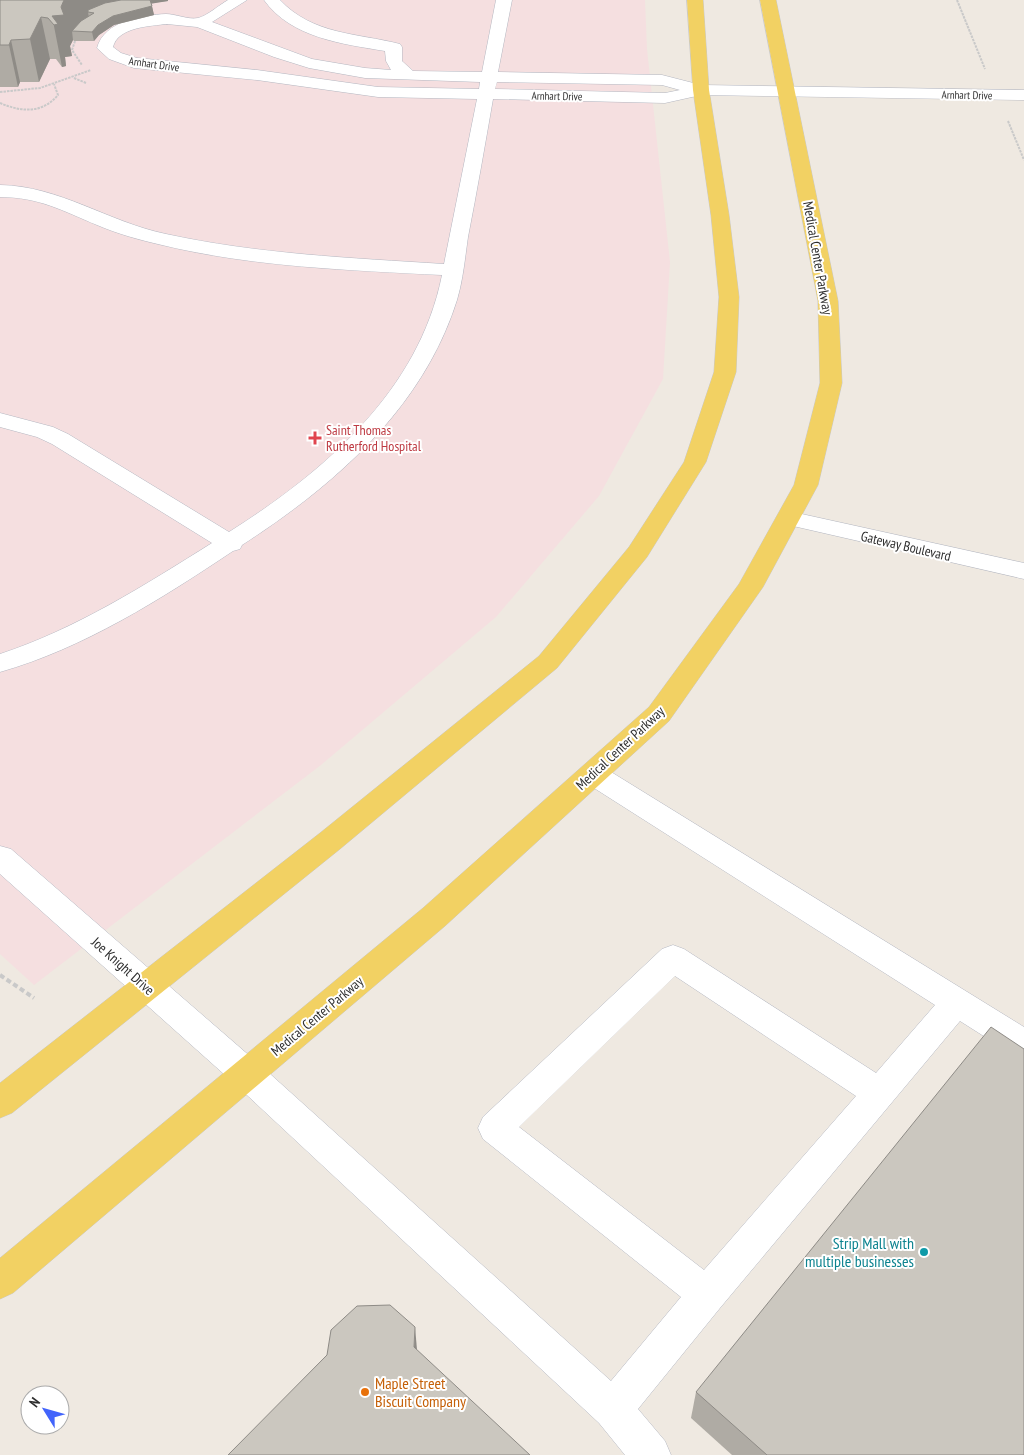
<svg xmlns="http://www.w3.org/2000/svg" width="1024" height="1455" viewBox="0 0 1024 1455" font-family="'PT Sans Narrow',sans-serif">
<rect width="100%" height="100%" fill="#efe9e1"/>
<!-- medical -->
<path fill="#f5dfe0" d="M 0,0 L 645,0 L 647,49 L 670,262 L 663,379 L 599,496 L 496,617 L 321,765 L 34,985 L 0,954 Z"/>
<g fill="none" stroke-linecap="round" stroke-linejoin="round">
<!-- minor casing -->
<g stroke="#b4b7c1" stroke-width="1">
<g id="minor">
<path d="M 228,0 L 247,0 L 212,22 L 312,59 L 365,68 L 391,70 L 386,61 L 385,51 C 343,44 291,38 264,0 L 280,0 C 313,35 357,33 400,44 L 402,47 L 402,61 L 413,71 L 482,72 L 496,0 L 512,0 L 498,72 L 662,75 L 701,85 L 1024,90 L 1024,100 L 701,95 L 665,103 L 493,99 C 485,145 477,191 468,237 C 465,258 463,280 457,300 C 423,408 335,485 242,545 L 240,549 L 233,551 C 161,599 84,648 0,672 L 0,654 C 76,629 145,585 212,543 L 52,444 L 37,437 L 0,427 L 0,413 L 53,427 L 68,434 L 229,532 C 324,472 419,391 442,275 C 349,270 253,267 162,245 C 140,240 118,234 97,225 C 63,211 39,197 0,197 L 0,185 C 60,186 108,222 166,234 C 257,254 351,258 444,264 L 477,99 L 378,97 L 257,80 L 134,68 L 109,59 L 97,48 C 104,21 142,15 166,14 C 176,14 188,20 198,18 C 207,16 219,5 228,0 ZM 167,24 L 197,27 L 274,57 L 309,68 L 365,78 L 480,82 L 479,89 L 378,87 L 257,70 L 137,58 L 121,53 L 113,47 C 118,27 150,26 167,24 ZM 497,82 L 662,85 L 680,90 L 665,93 L 495,89 Z"/>
<path d="M 788,511 L 1024,563 L 1024,579 L 780,523 L 776,518 L 780,513 Z"/>
<path d="M 593,764 L 603,767 L 1024,1027 L 1024,1058 L 1012,1054 L 960,1021 L 720,1308 L 638,1409 L 665,1441 L 671,1455 L 625,1455 L 599,1423 L 235,1084 L 0,874 L 0,846 L 11,849 L 259,1064 L 611,1381 L 681,1297 L 483,1139 L 478,1128 L 483,1117 L 662,949 L 673,945 L 684,949 L 876,1073 L 935,1005 L 583,781 L 579,774 L 583,767 ZM 675,976 L 856,1096 L 704,1270 L 519,1127 Z"/>
</g>
</g>
<!-- major casing -->
<g stroke="#c9c9c9" stroke-width="1">
<g id="major">
<path d="M 687,0 L 703,0 L 709,90 L 729,215 L 739,297 L 736,372 L 706,462 L 647,557 L 557,668 L 340,849 L 12,1113 L 0,1118 L 0,1083 L 320,833 L 539,656 L 629,547 L 684,462 L 714,372 L 719,297 L 711,215 L 693,90 Z"/>
<path d="M 760,0 L 776,0 L 838,301 L 842,383 L 818,485 L 763,587 L 669,721 L 445,926 L 13,1293 L 0,1299 L 0,1258 L 423,908 L 649,707 L 739,584 L 794,485 L 820,383 L 818,301 Z"/>
</g>
</g>
<!-- path-far1 -->
<g stroke="#c9c9c9" stroke-width="2" stroke-dasharray="2.5 1" stroke-linecap="butt">
<path d="M 957,0 L 985,69"/>
<path d="M 75,41 L 72,50 L 82,65"/>
<path d="M 74,78 L 86,83"/>
<path d="M 0,92 L 40,88 L 91,70"/>
<path d="M 0,103 C 21,112 42,114 58,95 L 54,84"/>
<path d="M 1008,121 L 1024,160"/>
</g>
<!-- path -->
<path stroke="#c9c9c9" stroke-width="4" stroke-dasharray="5 3" stroke-linecap="butt" d="M 0,975 L 34,998"/>
<!-- minor -->
<use href="#minor" fill="#fff" fill-rule="evenodd"/>
<!-- major -->
<use href="#major" fill="#f2d163" fill-rule="evenodd"/>
</g>
<!-- wall -->
<g fill="#afaba4">
<path d="M 0,0 L 168,0 L 168,1 L 151,3 L 154,15 L 114,25 L 99,35 L 94,41 L 74,41 L 73,40 L 70,46 L 72,56 L 65,57 L 66,66 L 62,67 L 56,59 L 50,59 L 39,82 L 20,82 L 18,87 L 0,87 Z"/>
<path d="M 696,1392 L 1024,1455 L 732,1455 L 691,1418 Z"/>
</g>
<!-- shaded-wall -->
<g fill="#8e8b86">
<path d="M 64,0 L 168,0 L 168,1 L 94,13 L 88,12 L 90,25 L 72,31 L 73,40 L 70,46 L 72,56 L 65,57 L 66,66 L 62,67 L 52,16 L 61,7 Z"/>
<path d="M 152,6 L 154,15 L 114,25 L 99,35 L 94,41 L 92,32 L 98,25 L 113,16 Z"/>
<path d="M 41,17 L 50,59 L 39,82 L 30,39 Z"/>
<path d="M 11,40 L 20,82 L 18,87 L 9,45 Z"/>
<path d="M 415,1327 L 418,1361 L 414,1347 Z"/>
</g>
<!-- building -->
<g fill="#cbc7bf" stroke="#8e8b86">
<path d="M 0,0 L 64,0 L 61,7 L 64,15 L 52,16 L 58,24 L 54,25 L 48,18 L 41,17 L 30,39 L 11,40 L 9,45 L 0,45 Z"/>
<path d="M 121,0 L 150,0 L 152,6 L 113,16 L 98,25 L 92,32 L 72,31 L 81,21 L 94,13 L 88,12 L 88,10 L 105,3 Z"/>
<path d="M 991,1027 L 1024,1049 L 1024,1455 L 767,1455 L 696,1392 Z"/>
<path d="M 390,1305 L 415,1327 L 414,1347 L 530,1455 L 228,1455 L 327,1355 L 331,1330 L 357,1306 Z"/>
</g>
<!-- markers -->
<path fill="#e0444e" stroke="#fff" stroke-width="2" d="M312.5 430.5h5v5h5v5h-5v5h-5v-5h-5v-5h5z"/>
<circle fill="#0f9aa8" stroke="#fff" stroke-width="2" cx="924" cy="1252" r="5"/>
<circle fill="#e8710a" stroke="#fff" stroke-width="2" cx="365" cy="1392" r="5"/>
<g text-anchor="middle" stroke-width="4" stroke-linejoin="round" paint-order="stroke">
<!-- far-street labels -->
<g font-size="11" fill="#2e2e2e" stroke="#fff">
<text transform="translate(154 64) rotate(8)" y="4">Arnhart Drive</text>
<text transform="translate(967 95) rotate(1)" y="4">Arnhart Drive</text>
<text transform="translate(557 96) rotate(1)" y="4">Arnhart Drive</text>
</g>
<!-- street labels -->
<g font-size="14" fill="#2e2e2e" stroke="#fff">
<text transform="translate(818 258) rotate(80)" y="5">Medical Center Parkway</text>
<text transform="translate(906 546) rotate(13)" y="5">Gateway Boulevard</text>
<text transform="translate(620 748) rotate(-43)" y="5">Medical Center Parkway</text>
<text transform="translate(123 966) rotate(42)" y="5">Joe Knight Drive</text>
<text transform="translate(317 1016) rotate(-40)" y="5">Medical Center Parkway</text>
</g>
<!-- health labels -->
<g font-size="14" fill="#be3a42" stroke="#fff" text-anchor="start">
<text x="326" y="435">Saint Thomas<tspan x="326" dy="16">Rutherford Hospital</tspan></text>
</g>
<!-- near-culture labels -->
<g font-size="16" fill="#0d838f" stroke="#fff" text-anchor="end">
<text x="914" y="1249">Strip Mall with<tspan x="914" dy="18">multiple businesses</tspan></text>
</g>
<!-- near-food labels -->
<g font-size="16" fill="#c56008" stroke="#fff" text-anchor="start">
<text x="375" y="1389">Maple Street<tspan x="375" dy="18">Biscuit Company</tspan></text>
</g>
</g>
<!-- north arrow -->
<g transform="translate(45 1410) rotate(307)"><circle r="24" fill="#ffffff" stroke="#ababab"/>
<path d="M0-4L9 19L0 12L-9 19Z" fill="#4264fb"/>
<text y="-8" font-size="14" font-weight="bold" text-anchor="middle" fill="#2e2e2e">N</text>
</g>
</svg>
